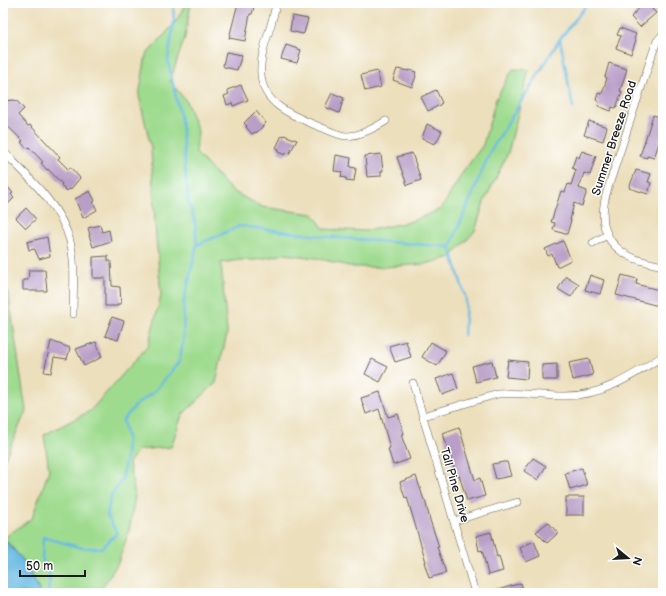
<svg xmlns="http://www.w3.org/2000/svg" width="666" height="596" viewBox="0 0 666 596" font-family="'Balsamiq Sans',sans-serif">
<rect width="100%" height="100%" fill="#fff"/>
<filter id="ink" filterUnits="userSpaceOnUse"><feTurbulence type="fractalNoise" baseFrequency=".025" numOctaves="2"/><feDisplacementMap in="SourceGraphic" scale="8" xChannelSelector="R" yChannelSelector="G"/><feConvolveMatrix kernelMatrix="1 2 1 2 8 2 1 2 1" color-interpolation-filters="sRGB"/></filter>
<filter id="wash" filterUnits="userSpaceOnUse"><feTurbulence type="fractalNoise" baseFrequency=".012" numOctaves="4" result="noise"/><feDisplacementMap in="SourceGraphic" scale="16" xChannelSelector="R" yChannelSelector="G"/><feGaussianBlur stdDeviation="0.9" result="paint"/><feColorMatrix in="noise" values="0 0 0 0 0 0 0 0 0 0 0 0 0 0 0 0 0 1.4 0 .05"/><feComposite in="paint" operator="in"/></filter>
<g filter="url(#wash)">
<rect width="100%" height="100%" fill="#ecdfbc"/>
<!-- green -->
<g fill="#9fdb8f" stroke="#5e7c56">
<path d="M 186,3 L 191,3 L 185,37 L 170,81 L 186,101 L 198,131 L 196,153 L 232,191 L 262,207 L 313,214 L 324,229 L 365,231 L 409,222 L 441,209 L 463,172 L 483,145 L 496,99 L 513,69 L 529,70 L 508,153 L 484,202 L 475,231 L 451,257 L 425,264 L 384,267 L 353,267 L 316,258 L 285,254 L 256,260 L 238,260 L 221,263 L 227,333 L 216,383 L 182,415 L 171,447 L 138,450 L 129,463 L 135,496 L 129,531 L 118,563 L 100,591 L 96,593 L 39,593 L 39,590 L 23,560 L 4,538 L 32,518 L 49,470 L 44,435 L 90,411 L 148,346 L 161,296 L 155,225 L 151,148 L 139,96 L 146,55 L 175,23 Z"/>
<path d="M 3,278 L 8,291 L 26,411 L 3,463 Z"/>
</g>
<!-- water -->
<path fill="#68bae3" stroke="#426b80" d="M 3,538 L 23,560 L 39,590 L 39,593 L 3,593 Z"/>
<g fill="none" stroke-linecap="round" stroke-linejoin="round">
<!-- stream -->
<g stroke="#68bae3" stroke-width="2.5">
<path d="M 173,3 L 174,20 L 168,61 L 181,120 L 188,202 L 195,221 L 197,245"/>
<path d="M 560,39 L 573,108"/>
<path d="M 464,335 L 466,299 L 450,247 L 490,152 L 560,39 L 588,3"/>
<path d="M 48,593 L 50,576 L 42,558 L 43,537 L 82,548 L 102,548 L 117,533 L 107,515 L 111,496 L 122,479 L 126,458 L 127,439 L 123,420 L 137,404 L 153,393 L 179,362 L 183,343 L 184,301 L 197,245 L 240,226 L 329,237 L 450,247"/>
</g>
</g>
<g id="blocks">
<!-- building -->
<g fill="#b99fc8">
<path d="M 238,3 L 255,3 L 252,14 L 250,14 L 245,41 L 229,38 Z"/>
<path d="M 644,3 L 646,3 L 656,13 L 640,27 L 631,17 Z"/>
<path d="M 292,16 L 308,19 L 304,33 L 303,34 L 290,31 Z"/>
<path d="M 620,28 L 636,34 L 634,39 L 636,40 L 631,54 L 616,48 L 621,36 L 617,35 Z"/>
<path d="M 286,45 L 301,50 L 297,63 L 281,59 Z"/>
<path d="M 226,52 L 242,55 L 237,70 L 224,67 L 223,65 Z"/>
<path d="M 609,63 L 627,69 L 620,91 L 622,92 L 616,108 L 612,107 L 611,111 L 598,106 L 599,102 L 596,100 L 598,93 L 602,94 L 607,78 L 605,77 Z"/>
<path d="M 397,69 L 409,71 L 409,70 L 416,72 L 415,75 L 416,76 L 412,87 L 393,80 Z"/>
<path d="M 377,71 L 381,87 L 365,91 L 361,75 Z"/>
<path d="M 241,85 L 248,100 L 233,106 L 232,103 L 227,105 L 224,96 L 229,94 L 227,90 Z"/>
<path d="M 436,90 L 442,103 L 440,104 L 440,105 L 428,111 L 421,97 Z"/>
<path d="M 332,93 L 344,98 L 339,113 L 325,107 Z"/>
<path d="M 14,100 L 17,101 L 24,109 L 18,115 L 28,126 L 30,125 L 60,157 L 58,159 L 68,169 L 70,167 L 80,178 L 70,190 L 69,189 L 67,191 L 61,185 L 62,184 L 48,169 L 47,170 L 41,163 L 43,162 L 29,147 L 27,149 L 21,142 L 23,141 L 3,122 L 3,101 Z"/>
<path d="M 256,111 L 266,123 L 256,133 L 255,132 L 252,134 L 246,127 L 247,126 L 244,123 Z"/>
<path d="M 653,115 L 663,118 L 663,135 L 662,134 L 654,158 L 647,156 L 647,158 L 640,156 Z"/>
<path d="M 589,121 L 607,127 L 603,141 L 584,135 Z"/>
<path d="M 427,124 L 442,131 L 436,143 L 434,143 L 434,144 L 422,138 Z"/>
<path d="M 282,135 L 284,136 L 284,135 L 297,140 L 289,154 L 286,152 L 285,155 L 278,152 L 279,149 L 276,148 Z"/>
<path d="M 582,151 L 596,156 L 590,175 L 584,173 L 579,188 L 587,191 L 582,206 L 574,203 L 570,220 L 571,220 L 567,234 L 565,234 L 553,230 L 555,223 L 551,222 L 561,191 L 565,192 L 568,184 L 571,185 L 576,170 L 572,168 L 576,156 L 579,158 Z"/>
<path d="M 412,153 L 421,180 L 407,185 L 397,157 Z"/>
<path d="M 381,154 L 383,171 L 381,171 L 381,176 L 367,177 L 365,156 Z"/>
<path d="M 336,155 L 351,158 L 350,167 L 356,168 L 354,181 L 346,180 L 346,178 L 341,177 L 342,172 L 334,171 Z"/>
<path d="M 636,170 L 651,174 L 648,182 L 651,183 L 648,194 L 629,188 Z"/>
<path d="M 7,186 L 13,193 L 11,194 L 14,198 L 7,205 L 3,201 L 3,189 Z"/>
<path d="M 90,191 L 95,201 L 93,202 L 97,210 L 83,218 L 75,199 Z"/>
<path d="M 26,208 L 36,219 L 26,228 L 16,218 Z"/>
<path d="M 100,225 L 102,232 L 109,230 L 111,241 L 93,247 L 89,235 L 90,235 L 88,228 Z"/>
<path d="M 47,237 L 50,256 L 39,259 L 35,250 L 34,249 L 29,250 L 27,242 Z"/>
<path d="M 563,241 L 571,260 L 557,267 L 552,254 L 548,256 L 545,249 Z"/>
<path d="M 108,256 L 108,261 L 111,261 L 112,286 L 120,287 L 121,304 L 118,304 L 118,306 L 105,306 L 105,278 L 93,278 L 93,257 Z"/>
<path d="M 29,270 L 45,270 L 47,291 L 29,291 L 29,290 L 23,290 L 23,280 L 28,280 Z"/>
<path d="M 590,275 L 604,280 L 600,294 L 585,290 Z"/>
<path d="M 622,275 L 637,279 L 636,284 L 663,291 L 659,306 L 616,295 Z"/>
<path d="M 566,276 L 579,284 L 571,297 L 558,289 Z"/>
<path d="M 112,317 L 124,321 L 118,340 L 105,336 Z"/>
<path d="M 51,341 L 70,348 L 67,359 L 54,357 L 51,373 L 44,372 Z"/>
<path d="M 406,341 L 411,357 L 395,362 L 389,346 Z"/>
<path d="M 96,342 L 102,357 L 84,366 L 76,349 Z"/>
<path d="M 431,342 L 446,351 L 437,366 L 422,357 Z"/>
<path d="M 372,359 L 388,367 L 380,382 L 365,374 Z"/>
<path d="M 589,359 L 593,375 L 573,380 L 569,363 Z"/>
<path d="M 508,360 L 528,362 L 527,379 L 506,377 Z"/>
<path d="M 492,361 L 496,377 L 476,382 L 472,366 Z"/>
<path d="M 557,364 L 557,380 L 542,380 L 542,365 Z"/>
<path d="M 453,373 L 458,389 L 442,395 L 436,379 Z"/>
<path d="M 380,392 L 388,417 L 398,414 L 404,434 L 401,435 L 410,459 L 393,465 L 388,449 L 390,448 L 379,409 L 366,414 L 361,398 Z"/>
<path d="M 459,427 L 475,480 L 480,478 L 485,496 L 467,501 L 459,475 L 456,476 L 443,433 Z"/>
<path d="M 533,458 L 546,466 L 538,480 L 524,471 Z"/>
<path d="M 504,462 L 507,462 L 511,476 L 496,479 L 492,464 Z"/>
<path d="M 582,468 L 587,485 L 570,490 L 565,473 Z"/>
<path d="M 416,476 L 424,500 L 425,500 L 430,520 L 439,547 L 437,547 L 446,573 L 429,578 L 424,562 L 426,562 L 407,497 L 405,498 L 400,482 Z"/>
<rect x="566" y="497" width="18" height="18"/>
<path d="M 548,522 L 558,533 L 547,543 L 536,532 Z"/>
<path d="M 491,532 L 497,557 L 499,556 L 503,571 L 488,575 L 482,550 L 479,551 L 476,536 Z"/>
<path d="M 534,541 L 540,556 L 526,562 L 520,548 Z"/>
<path d="M 521,583 L 524,593 L 494,593 L 494,591 Z"/>
</g>
</g>
</g>
<g filter="url(#ink)">
<use href="#blocks" fill-opacity="0" stroke="#656054" stroke-width="1"/>
<g fill="none" stroke-linecap="round" stroke-linejoin="round">
<!-- street casing -->
<g stroke="#656054" stroke-width="8">
<g id="street">
<path d="M 276,3 C 273,27 259,50 261,75 C 263,106 296,117 320,127 C 328,130 337,135 346,136 C 360,136 374,128 386,121"/>
<path d="M 663,34 L 657,41 L 654,49 L 608,188 C 598,219 602,246 636,259 C 645,262 654,264 663,266"/>
<path d="M 3,151 C 27,176 61,206 70,241 C 76,264 73,290 73,314"/>
<path d="M 593,243 L 607,235"/>
<path d="M 413,383 L 475,593"/>
<path d="M 423,416 L 498,394 C 520,392 542,396 565,396 C 602,396 632,376 663,356"/>
<path d="M 454,521 L 518,502"/>
</g>
</g>
<!-- street -->
<use href="#street" stroke="#fff" stroke-width="7"/>
</g>
</g>
<g text-anchor="middle" stroke-width="3" stroke-linejoin="round" paint-order="stroke">
<!-- street labels -->
<g font-size="12" fill="#1c1c1c" stroke="#fff">
<text transform="translate(614 138) rotate(-72)" y="4">Summer Breeze Road</text>
<text transform="translate(455 485) rotate(74)" y="4">Tall Pine Drive</text>
</g>
</g>
<!-- margin -->
<rect width="666" height="596" fill="none" stroke="#fff" stroke-width="16"/>
<!-- north arrow -->
<g transform="translate(628 558) rotate(108)" stroke="#ffffff" stroke-width="3" paint-order="stroke">
<path d="M0-3L7 15L0 10L-7 15Z" fill="#1c1c1c"/>
<text y="-6" font-size="11" font-weight="bold" text-anchor="middle" fill="#1c1c1c">N</text>
</g>
<!-- scale -->
<path d="M20 570v6h65v-6" fill="none" stroke="#1c1c1c" stroke-width="2"/>
<text x="26" y="570" font-size="12" fill="#1c1c1c" stroke="#ffffff" stroke-width="3" paint-order="stroke">50 m</text>
</svg>
